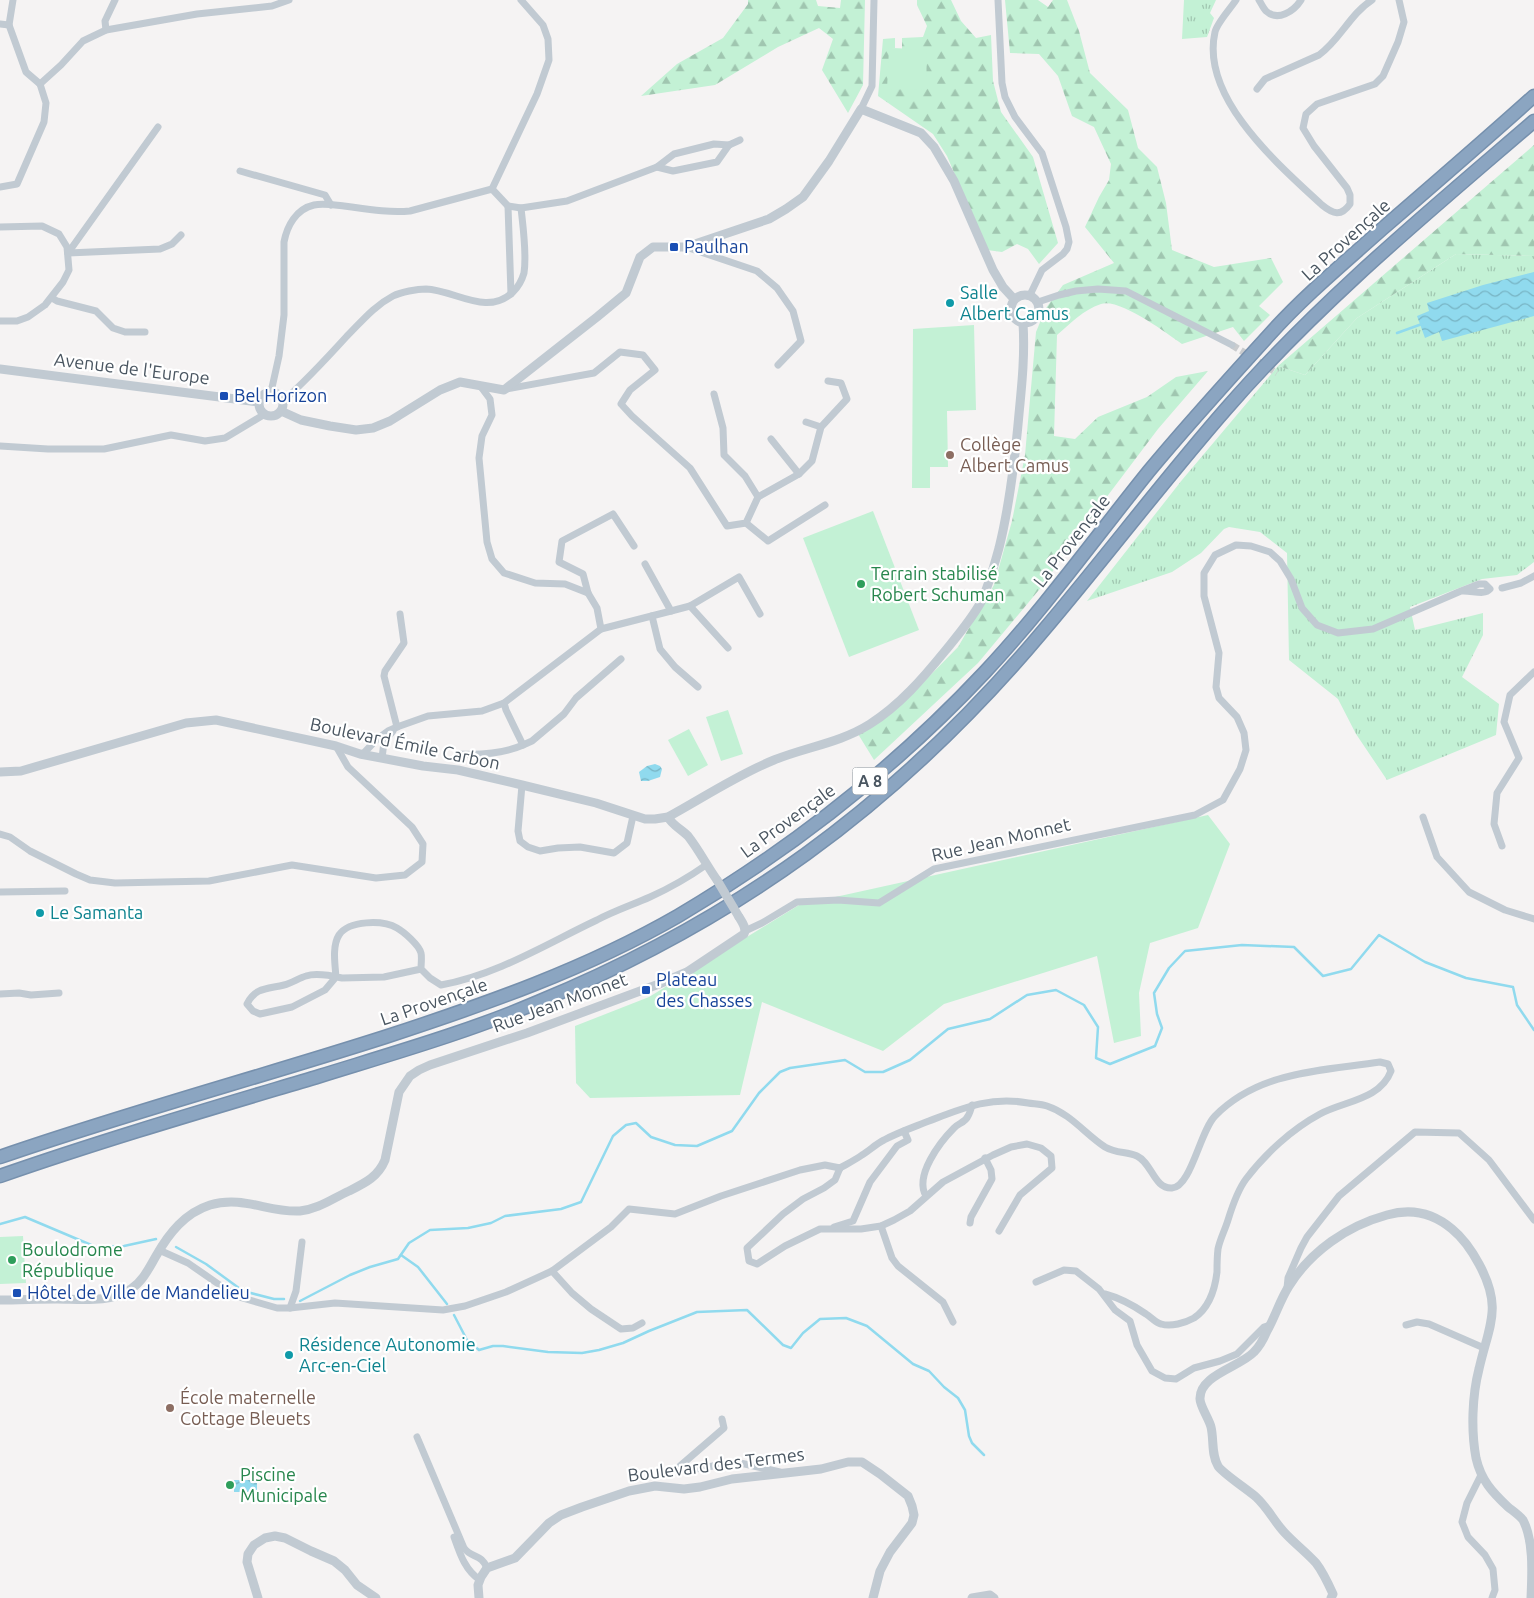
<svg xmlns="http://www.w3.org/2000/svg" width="1534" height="1598" viewBox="0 0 1534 1598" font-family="Ubuntu,sans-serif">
<defs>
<pattern id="grass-tufts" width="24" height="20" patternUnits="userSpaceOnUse" patternTransform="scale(1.25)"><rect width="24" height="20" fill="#c3f1d5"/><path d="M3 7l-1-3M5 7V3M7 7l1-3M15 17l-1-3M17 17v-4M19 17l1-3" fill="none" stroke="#a0c6b0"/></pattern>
<pattern id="forest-firs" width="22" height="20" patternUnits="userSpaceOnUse" patternTransform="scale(1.25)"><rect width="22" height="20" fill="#c3f1d5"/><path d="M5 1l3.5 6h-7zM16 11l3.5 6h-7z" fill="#a0c6b0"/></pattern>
<pattern id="water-waves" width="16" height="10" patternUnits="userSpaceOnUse" patternTransform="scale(1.25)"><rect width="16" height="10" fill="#90daee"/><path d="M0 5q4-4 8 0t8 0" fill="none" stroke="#78b4c4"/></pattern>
</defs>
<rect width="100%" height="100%" fill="#f5f3f3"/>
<!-- grass -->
<g fill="url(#grass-tufts)">
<path d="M 1184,0 L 1216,0 L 1210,13 L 1214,18 L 1207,37 L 1182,39 Z"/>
<path d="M 1456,254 L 1534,256 L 1534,562 L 1517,575 L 1482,579 L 1410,607 L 1415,630 L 1483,613 L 1483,635 L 1462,677 L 1499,704 L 1496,735 L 1387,780 L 1356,734 L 1338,699 L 1289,660 L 1287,553 L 1260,532 L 1229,527 L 1224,529 L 1201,553 L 1172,572 L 1087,601 L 1182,480 L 1278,366 L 1305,375 L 1357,318 Z"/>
</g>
<!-- forest -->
<g fill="url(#forest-firs)">
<path d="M 748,0 L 816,0 L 818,6 L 840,8 L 841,0 L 865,0 L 863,85 L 848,113 L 822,70 L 833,39 L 819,28 L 778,47 L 715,85 L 641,96 L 677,64 L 723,38 L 748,4 Z"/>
<path d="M 917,0 L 951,0 L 961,21 L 976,38 L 991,35 L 993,81 L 1001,112 L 1033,157 L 1058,243 L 1039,264 L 1028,249 L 1017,244 L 1002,252 L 987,250 L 947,156 L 933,134 L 878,96 L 883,39 L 895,38 L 895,48 L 889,48 L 927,50 L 902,49 L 902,38 L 923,37 L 927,26 L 917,5 Z"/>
<path d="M 1005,0 L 1038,0 L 1048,7 L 1053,0 L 1067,0 L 1079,31 L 1090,73 L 1128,110 L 1138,148 L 1157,167 L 1166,203 L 1172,250 L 1214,267 L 1271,258 L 1283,282 L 1259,306 L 1270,315 L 1244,341 L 1233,327 L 1182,344 C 1166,333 1120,298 1101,304 C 1083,310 1071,323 1057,335 L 1054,436 L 1075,439 L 1098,417 L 1147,397 L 1176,377 L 1208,371 L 1158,429 L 1078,535 L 1043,585 L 978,663 L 874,760 L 858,734 L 904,702 L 958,647 L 994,585 L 1012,521 L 1025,455 L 1036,332 L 1046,308 L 1063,285 L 1114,263 L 1085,227 L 1099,197 L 1109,180 L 1111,164 L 1094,127 L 1072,116 L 1058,76 L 1039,54 L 1010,53 Z"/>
<path d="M 1534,145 L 1534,256 L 1456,254 L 1357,318 L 1305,375 L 1278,366 Z"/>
</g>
<!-- park -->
<g fill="#c3f1d5">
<path d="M 889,48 L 927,50 L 926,90 L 887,89 Z"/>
<path d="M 974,325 L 976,410 L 947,411 L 948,467 L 930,467 L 930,488 L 912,488 L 913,329 Z"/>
<path d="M 873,511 L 919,630 L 849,657 L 803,538 Z"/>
<path d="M 728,710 L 743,754 L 721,761 L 706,717 Z"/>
<path d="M 689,729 L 708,765 L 688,776 L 668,740 Z"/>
<path d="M 1208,815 L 1230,844 L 1198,928 L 1150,943 L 1139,993 L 1141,1036 L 1114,1043 L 1097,956 L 944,1004 L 883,1051 L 762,1002 L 740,1095 L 590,1098 L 576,1083 L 575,1026 L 649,997 L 799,905 Z"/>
<path d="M 23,1236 L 26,1283 L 0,1284 L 0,1237 Z"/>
</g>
<!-- water -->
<g fill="url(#water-waves)">
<path d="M 1534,272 L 1534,316 L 1442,341 L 1439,332 L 1425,338 L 1417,316 L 1429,311 L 1427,303 L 1483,285 Z"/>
<path d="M 655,764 L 660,766 L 662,769 L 660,777 L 648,781 L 641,781 L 639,772 L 647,766 Z"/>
<rect x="234" y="1480" width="23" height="12"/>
</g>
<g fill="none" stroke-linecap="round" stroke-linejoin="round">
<!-- stream -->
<g stroke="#90daee" stroke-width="2.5">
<path d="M 1397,333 L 1422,324"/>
<path d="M 0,1224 L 25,1217 L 96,1247 L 124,1246 L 156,1239"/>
<path d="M 176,1247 L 206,1264 L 243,1291 L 274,1299 L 284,1299"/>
<path d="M 401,1255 L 418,1267 L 447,1304"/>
<path d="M 300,1301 L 350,1275 L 370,1267 L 398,1259 L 409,1243 L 430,1230 L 468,1228 L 491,1223 L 505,1216 L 561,1209 L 581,1202 L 613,1136 L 626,1125 L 636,1123 L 651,1137 L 675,1145 L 697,1146 L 732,1131 L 759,1093 L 780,1072 L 790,1068 L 845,1060 L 865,1072 L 883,1072 L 910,1060 L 948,1029 L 990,1019 L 1027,995 L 1056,990 L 1084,1005 L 1098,1027 L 1096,1058 L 1110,1064 L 1155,1046 L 1162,1028 L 1157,1014 L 1154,993 L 1169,968 L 1185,951 L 1242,945 L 1294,947 L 1323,976 L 1351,969 L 1379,935 L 1425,962 L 1466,978 L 1513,987 L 1517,1005 L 1534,1030"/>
<path d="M 454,1315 L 467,1340 L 479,1350 L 493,1346 L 503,1346 L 548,1352 L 582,1353 L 599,1350 L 623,1343 L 649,1331 L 697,1312 L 747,1310 L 783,1345 L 791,1348 L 803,1333 L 820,1319 L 846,1318 L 867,1326 L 913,1364 L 929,1371 L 944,1387 L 958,1398 L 965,1410 L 969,1436 L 972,1443 L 984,1455"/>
</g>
<!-- minor-tunnel -->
<path stroke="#caccce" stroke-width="7" stroke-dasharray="7 3.5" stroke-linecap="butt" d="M 1232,345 L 1277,373"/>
<!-- motorway casing -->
<g stroke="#7690ad" stroke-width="15">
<g id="motorway">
<path d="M 0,1157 C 127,1113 257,1078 385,1037 C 486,1004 586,969 678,916 C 793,848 894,769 985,672 C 1044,609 1095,538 1149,471 C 1188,424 1229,379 1270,334 C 1304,296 1344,263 1382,229 C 1433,185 1484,141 1534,96"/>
<path d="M 0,1176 C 106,1139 213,1108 320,1076 C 394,1053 468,1032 538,1002 C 633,963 723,914 806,854 C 893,791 975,712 1043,631 C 1105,558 1163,481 1226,409 C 1319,302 1427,213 1534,121"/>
</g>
</g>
<!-- minor -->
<g stroke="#c1cad2" stroke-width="7">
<path d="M 998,0 L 1002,83 L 1005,97 L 1015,117 L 1042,153 L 1066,227 L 1069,242 L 1067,249 L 1063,254 L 1042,270 L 1030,295"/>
<path d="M 1236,0 C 1231,8 1217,23 1215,32 C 1200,98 1279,165 1322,205 C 1333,214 1341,217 1350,204 L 1350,195 L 1347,188 L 1314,146 L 1303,128 L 1306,114 L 1317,104 L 1375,84 L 1383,76 L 1398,42 L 1404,22 L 1399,0"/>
<path d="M 1259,0 C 1261,3 1263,8 1266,11 C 1278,22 1294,11 1301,0"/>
<path d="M 0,24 L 9,25 L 26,72 L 40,84 L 61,65 L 83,41 L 106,30 L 197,14 L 272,6 L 289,0"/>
<path d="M 9,25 L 13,0"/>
<path d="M 106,30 L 105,21 L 115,0"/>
<path d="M 1257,89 L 1265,79 L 1319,55 C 1340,40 1350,14 1372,0"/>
<path d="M 861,109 L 872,86 L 874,0"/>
<path d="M 657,167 L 674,154 L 714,144 L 729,145"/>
<path d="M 240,171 L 325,195 L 331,205"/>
<path d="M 0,187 L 17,184 L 44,122 L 46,103 L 40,84"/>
<path d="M 492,189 L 537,94 L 549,60 L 548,39 L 543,25 L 521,0"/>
<path d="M 508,206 L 511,294"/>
<path d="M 0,227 L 42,226 L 59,234 L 67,247 L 69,270 L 63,282 L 45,305 L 28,317 L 17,321 L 0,321"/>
<path d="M 686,247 L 757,271 L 777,288 L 793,311 L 801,341 L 778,365"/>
<path d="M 68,253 L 158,127"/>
<path d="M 68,253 L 160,249 L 172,244 L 181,235"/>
<path d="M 52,298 L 57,301 L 96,311 L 113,328 L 125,332 L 145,332"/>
<path d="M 1038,302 L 1059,295 L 1076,291 L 1098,289 L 1126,291 L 1232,345"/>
<path d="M 481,387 L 490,399 L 492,415 L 482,436 L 479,458 L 487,542 L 492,559 L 504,573 L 535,583 L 565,584 L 588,593"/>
<path d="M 507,389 L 594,373 L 620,352 L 643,355 L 655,370 L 630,390 L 621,404 L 632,416 L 690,468 L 727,526 L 746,523 L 758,497 L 745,476 L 724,455 L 723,428 L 714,394"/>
<path d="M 271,392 L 279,356 L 284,315 L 284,242 C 287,226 296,209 314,205 C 323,203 335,205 344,206 C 366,209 388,213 410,211 L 492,189 L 508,206 L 521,208"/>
<path d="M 283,401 C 306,381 327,358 347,336 C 362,321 374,306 393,296 C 401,292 417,289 426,289 C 455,290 487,317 513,292 C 518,287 522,280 524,273 C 527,254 523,227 521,208 L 567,201 L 657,167 L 673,171 L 717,162 L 729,145 L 740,140"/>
<path d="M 806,422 L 821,427"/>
<path d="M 771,439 L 799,474"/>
<path d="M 0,446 L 48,449 L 104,449 L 171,435 L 205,441 L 225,438 L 265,414"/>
<path d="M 758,497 L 799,474 L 812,461 L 821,427 L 847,399 L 841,383 L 828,381"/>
<path d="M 746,523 L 768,541 L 825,505"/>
<path d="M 1502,588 L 1521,583 L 1534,576"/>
<path d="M 690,606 L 728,648"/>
<path d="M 671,611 L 690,606 L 739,577 L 760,614"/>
<path d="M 652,616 L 660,649 L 675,667 L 698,687"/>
<path d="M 601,629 L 671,611 L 645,564"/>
<path d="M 397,727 L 384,676 L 385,671 L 404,643 L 400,614"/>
<path d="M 523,745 L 532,741 L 564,714 L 576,698 L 621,659"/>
<path d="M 458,754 C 479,755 503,754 523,745 L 506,710 L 504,703"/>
<path d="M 362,755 L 377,739 L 388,731 L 397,727 L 428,716 L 482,711 L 504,703 L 601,629 L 597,608 L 588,593 L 583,574 L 559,562 L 562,541 L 613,514 L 634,546"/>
<path d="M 382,758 L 384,742 L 393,731"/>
<path d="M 522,785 L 518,831 L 520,841 L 528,847 L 540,851 L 558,848 L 580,847 L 614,853 L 627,843 L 633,816"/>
<path d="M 1423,817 L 1437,857 L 1469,892 L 1505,910 L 1534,919"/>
<path d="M 0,834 L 10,837 L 30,851 L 76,874 L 90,880 L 115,883 L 209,881 L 292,865 L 376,878 L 405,875 L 422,862 L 423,844 L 412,827 L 348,767 L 336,746"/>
<path d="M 1502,846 L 1494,824 L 1497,793 L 1519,758 L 1504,722 L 1510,695 L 1534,672"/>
<path d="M 0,892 L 65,891"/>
<path d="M 745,931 L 762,923 L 797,902 L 838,900 L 879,903 L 934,869 L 1195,815 L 1223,800 L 1240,769 L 1246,750 L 1244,733 L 1237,717 L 1219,698 L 1216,687 L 1219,653 L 1204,596 L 1204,573 L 1215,555 L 1236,545 L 1251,546 L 1270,552 L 1280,561 L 1291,579 L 1302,608 L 1317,625 L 1338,633 L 1373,629 L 1461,591 L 1479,584 L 1485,584 L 1490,589 C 1484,596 1472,590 1461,591"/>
<path d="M 421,969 L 384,977 L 342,978 C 333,976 315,973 306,976 C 299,978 292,983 284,985 C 268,989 255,987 247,1004 L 253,1011 L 260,1014 L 292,1007 L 325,990 L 336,977 C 335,964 332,946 339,935 C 349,920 383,920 397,928 C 404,932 419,945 421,953 C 422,957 421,964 421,969 L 430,978 L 441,985 C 497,975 546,944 597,920 C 614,911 632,905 650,897 C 670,888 689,877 706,865"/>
<path d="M 0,994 L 19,993 L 31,995 L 59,993"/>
<path d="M 840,1168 C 847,1164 855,1160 862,1155 C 870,1150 876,1144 884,1140 C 899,1132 914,1127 929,1121 C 963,1108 991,1096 1028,1103 C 1034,1104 1041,1104 1047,1106 C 1071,1114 1085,1134 1105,1147 C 1117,1154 1127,1151 1137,1156 C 1152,1163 1154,1189 1172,1188 C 1191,1187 1200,1131 1215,1116 C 1259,1071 1321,1071 1380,1062 L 1388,1064 L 1391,1071 C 1380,1100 1344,1101 1320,1114 C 1292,1129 1265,1154 1246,1179 C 1237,1191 1232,1207 1228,1220 C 1225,1230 1220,1239 1218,1249 C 1217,1257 1217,1264 1217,1272 C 1215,1289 1209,1308 1194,1318 C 1185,1323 1171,1327 1161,1324 C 1156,1323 1151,1317 1146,1314 C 1133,1305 1120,1298 1105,1294"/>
<path d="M 840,1168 L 835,1180 L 824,1188 L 803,1199 L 783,1214 L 747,1248 L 749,1261 L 757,1264 L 785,1246 L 820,1229 L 861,1229 L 881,1226 L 894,1220 L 910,1211 L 943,1182 L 993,1155 L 1011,1147 L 1027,1144 L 1041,1148 L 1051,1156 L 1052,1168 L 1020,1195 L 999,1231"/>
<path d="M 926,1196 C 914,1176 940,1142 954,1128 C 958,1123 965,1123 968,1116 C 970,1113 971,1109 972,1105"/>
<path d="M 970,1223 L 971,1217 L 992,1179 L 991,1170 L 985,1158"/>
<path d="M 881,1226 L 892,1258 L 898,1266 L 943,1302 L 953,1322"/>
<path d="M 834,1227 L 853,1221 L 870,1182 L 897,1146 L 908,1140 L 904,1131"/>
<path d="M 159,1250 L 188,1263 L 224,1288 L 239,1297 L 277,1308 L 290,1308 L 335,1303 L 443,1310 L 465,1306 L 506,1292 L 552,1271 L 611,1227 L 629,1209 L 675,1214 L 721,1196 L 800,1170 L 825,1165 L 840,1168"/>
<path d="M 552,1271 L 572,1293 L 591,1309 L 621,1329 L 633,1328 L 642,1323"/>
<path d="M 1036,1282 L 1064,1270 L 1076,1271 L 1099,1289 L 1115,1310 L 1130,1321 L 1137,1345 L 1152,1371 L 1165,1378 L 1176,1379 L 1194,1368 L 1220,1361 L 1237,1354 L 1264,1327 L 1270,1325"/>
<path d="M 1287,1288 L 1288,1278 L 1301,1248 L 1307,1237 L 1339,1196 L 1415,1132 L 1459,1133 L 1489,1160 L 1534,1220"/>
<path d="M 290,1308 L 296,1291 L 302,1242"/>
<path d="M 1406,1325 L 1417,1322 L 1429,1324 L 1484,1348"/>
<path d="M 722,1419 L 724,1428 L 680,1466 L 684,1471 L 736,1462 L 780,1472"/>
<path d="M 417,1437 L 464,1548 C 471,1558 482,1554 487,1568"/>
<path d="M 1481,1475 L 1467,1503 L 1462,1522 L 1468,1537 L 1485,1555 L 1493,1569 L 1495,1590 L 1492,1598"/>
<path d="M 454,1537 C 460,1554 465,1570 480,1580"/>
</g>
<!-- tertiary -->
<g stroke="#c1cad2" stroke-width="9">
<circle cx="1025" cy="309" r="14"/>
<path d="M 0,369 L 259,402"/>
<circle cx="271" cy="404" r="12"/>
<path d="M 281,411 L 301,420 L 330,426 L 356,430 L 373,428 L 390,421 L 440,390 L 460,382 L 504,390 L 597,317 L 626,293 L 640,257 L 653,247 L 686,247 L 769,219 L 786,209 L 803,197 L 829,161 L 861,109 L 921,133 L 934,147 L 954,181 L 993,270 L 1003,287 L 1014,299"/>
<path d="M 0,772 L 21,771 L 186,723 L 216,720 L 336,746 L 360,754 L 423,766 L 458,770 L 522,785 L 596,803 L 645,819 L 655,819 L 668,817 C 703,798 737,775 774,760 C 806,747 840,743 870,724 C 900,705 923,678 945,651 C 958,635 971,620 981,602 C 989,585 994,566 999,548 C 1010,504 1015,459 1019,414 C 1022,383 1025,354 1023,323"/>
<path d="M 668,817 C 672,825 681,829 688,836 C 699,850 707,866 717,880"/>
<path d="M 0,1300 C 19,1300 38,1299 57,1299 C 81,1299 111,1303 131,1289 C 143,1281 149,1268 156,1256 C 169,1233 185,1213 210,1205 C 243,1195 269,1213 300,1211 C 319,1209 333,1198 349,1191 C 365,1183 378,1177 385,1160 L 399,1092 L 410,1076 L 419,1070 L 430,1065 L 527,1033 L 659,984 L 687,972 L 744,934 C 747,928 742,922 739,917"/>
<path d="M 258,1598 L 247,1562 L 248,1554 L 254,1545 L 265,1538 L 275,1536 L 285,1538 L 311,1551 L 334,1561 L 345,1570 L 357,1585 L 376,1598"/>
<path d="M 479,1598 L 478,1585 L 481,1577 L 487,1568 L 515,1558 L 549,1523 L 561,1515 L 582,1507 L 629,1491 L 655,1486 L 684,1489 L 700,1487 L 732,1479 L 821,1469 L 848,1462 L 862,1462 L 880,1474 L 908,1496 L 912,1506 L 914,1515 L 912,1523 L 890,1552 L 880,1571 L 873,1598"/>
<path d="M 972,1598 L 990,1595 L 994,1598"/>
<path d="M 1331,1598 L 1333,1594 C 1328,1583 1323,1572 1316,1563 C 1306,1552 1294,1543 1284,1532 C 1274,1521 1267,1507 1256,1497 C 1248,1490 1221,1472 1218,1466 C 1211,1454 1214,1439 1211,1427 C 1209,1419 1200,1406 1200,1399 C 1199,1375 1240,1367 1254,1352 C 1260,1346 1264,1338 1267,1331 C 1275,1317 1280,1300 1289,1286 C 1311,1251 1347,1226 1387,1215 C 1411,1208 1433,1213 1452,1229 C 1463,1238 1472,1251 1479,1264 C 1503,1308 1489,1325 1479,1369 C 1472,1396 1471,1431 1476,1458 C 1481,1480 1492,1492 1508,1507 C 1513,1511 1519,1515 1523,1520 C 1534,1541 1532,1574 1531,1598"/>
</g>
<!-- motorway -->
<use href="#motorway" stroke="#8ba5c1" stroke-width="12"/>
<!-- tertiary-bridge -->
<path stroke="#c1cad2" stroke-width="9" d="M 717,880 L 739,917"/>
</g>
<!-- markers -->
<g fill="#1a4fb4" stroke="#fff" stroke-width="2">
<rect x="669" y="242" width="10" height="10" rx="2.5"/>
<rect x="219" y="391" width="10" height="10" rx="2.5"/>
<rect x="641" y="985" width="10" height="10" rx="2.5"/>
<rect x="12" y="1288" width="10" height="10" rx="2.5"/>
</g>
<g fill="#0f9aa8" stroke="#fff" stroke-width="2">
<circle cx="950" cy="303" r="5"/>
<circle cx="40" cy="913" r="5"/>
<circle cx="289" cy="1355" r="5"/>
</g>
<g fill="#8d6e63" stroke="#fff" stroke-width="2">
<circle cx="950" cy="455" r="5"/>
<circle cx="170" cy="1408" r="5"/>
</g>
<g fill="#2e9e5b" stroke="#fff" stroke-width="2">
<circle cx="861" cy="584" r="5"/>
<circle cx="12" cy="1260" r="5"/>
<circle cx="230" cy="1485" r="5"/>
</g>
<g text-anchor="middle" stroke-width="4.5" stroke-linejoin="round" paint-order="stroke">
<!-- shield labels -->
<rect fill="#fff" stroke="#808990" stroke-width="1" x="852.5" y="767.5" width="35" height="27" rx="4"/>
<g font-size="16" font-weight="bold" fill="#4a5661">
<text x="870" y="787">A 8</text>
</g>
<!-- street labels -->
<g font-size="18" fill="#4a5661" stroke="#fff">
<text transform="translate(1346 240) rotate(-42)" y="6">La Provençale</text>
<text transform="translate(132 369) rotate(7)" y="6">Avenue de l'Europe</text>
<text transform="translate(1072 541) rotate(-52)" y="6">La Provençale</text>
<text transform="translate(405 744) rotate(12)" y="6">Boulevard Émile Carbon</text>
<text transform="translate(788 821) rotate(-36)" y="6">La Provençale</text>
<text transform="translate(1001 840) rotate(-13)" y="6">Rue Jean Monnet</text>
<text transform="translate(434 1002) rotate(-19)" y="6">La Provençale</text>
<text transform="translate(560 1003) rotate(-20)" y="6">Rue Jean Monnet</text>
<text transform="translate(716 1465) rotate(-7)" y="6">Boulevard des Termes</text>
</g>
<!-- transit labels -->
<g font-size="18" fill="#164399" stroke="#fff" text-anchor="start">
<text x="684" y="253">Paulhan</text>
<text x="234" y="402">Bel Horizon</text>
<text x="656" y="986">Plateau<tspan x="656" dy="21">des Chasses</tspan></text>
<text x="27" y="1299">Hôtel de Ville de Mandelieu</text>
</g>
<!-- culture labels -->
<g font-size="18" fill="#0d838f" stroke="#fff" text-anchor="start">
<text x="960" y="299">Salle<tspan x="960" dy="21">Albert Camus</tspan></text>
<text x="50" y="919">Le Samanta</text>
<text x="299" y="1351">Résidence Autonomie<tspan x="299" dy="21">Arc-en-Ciel</tspan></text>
</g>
<!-- education labels -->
<g font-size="18" fill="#785e54" stroke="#fff" text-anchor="start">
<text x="960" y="451">Collège<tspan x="960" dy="21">Albert Camus</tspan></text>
<text x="180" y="1404">École maternelle<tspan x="180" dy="21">Cottage Bleuets</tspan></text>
</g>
<!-- leisure labels -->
<g font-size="18" fill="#27864d" stroke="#fff" text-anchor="start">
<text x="871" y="580">Terrain stabilisé<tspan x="871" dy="21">Robert Schuman</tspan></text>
<text x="22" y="1256">Boulodrome<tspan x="22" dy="21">République</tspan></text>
<text x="240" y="1481">Piscine<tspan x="240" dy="21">Municipale</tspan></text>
</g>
</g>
</svg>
